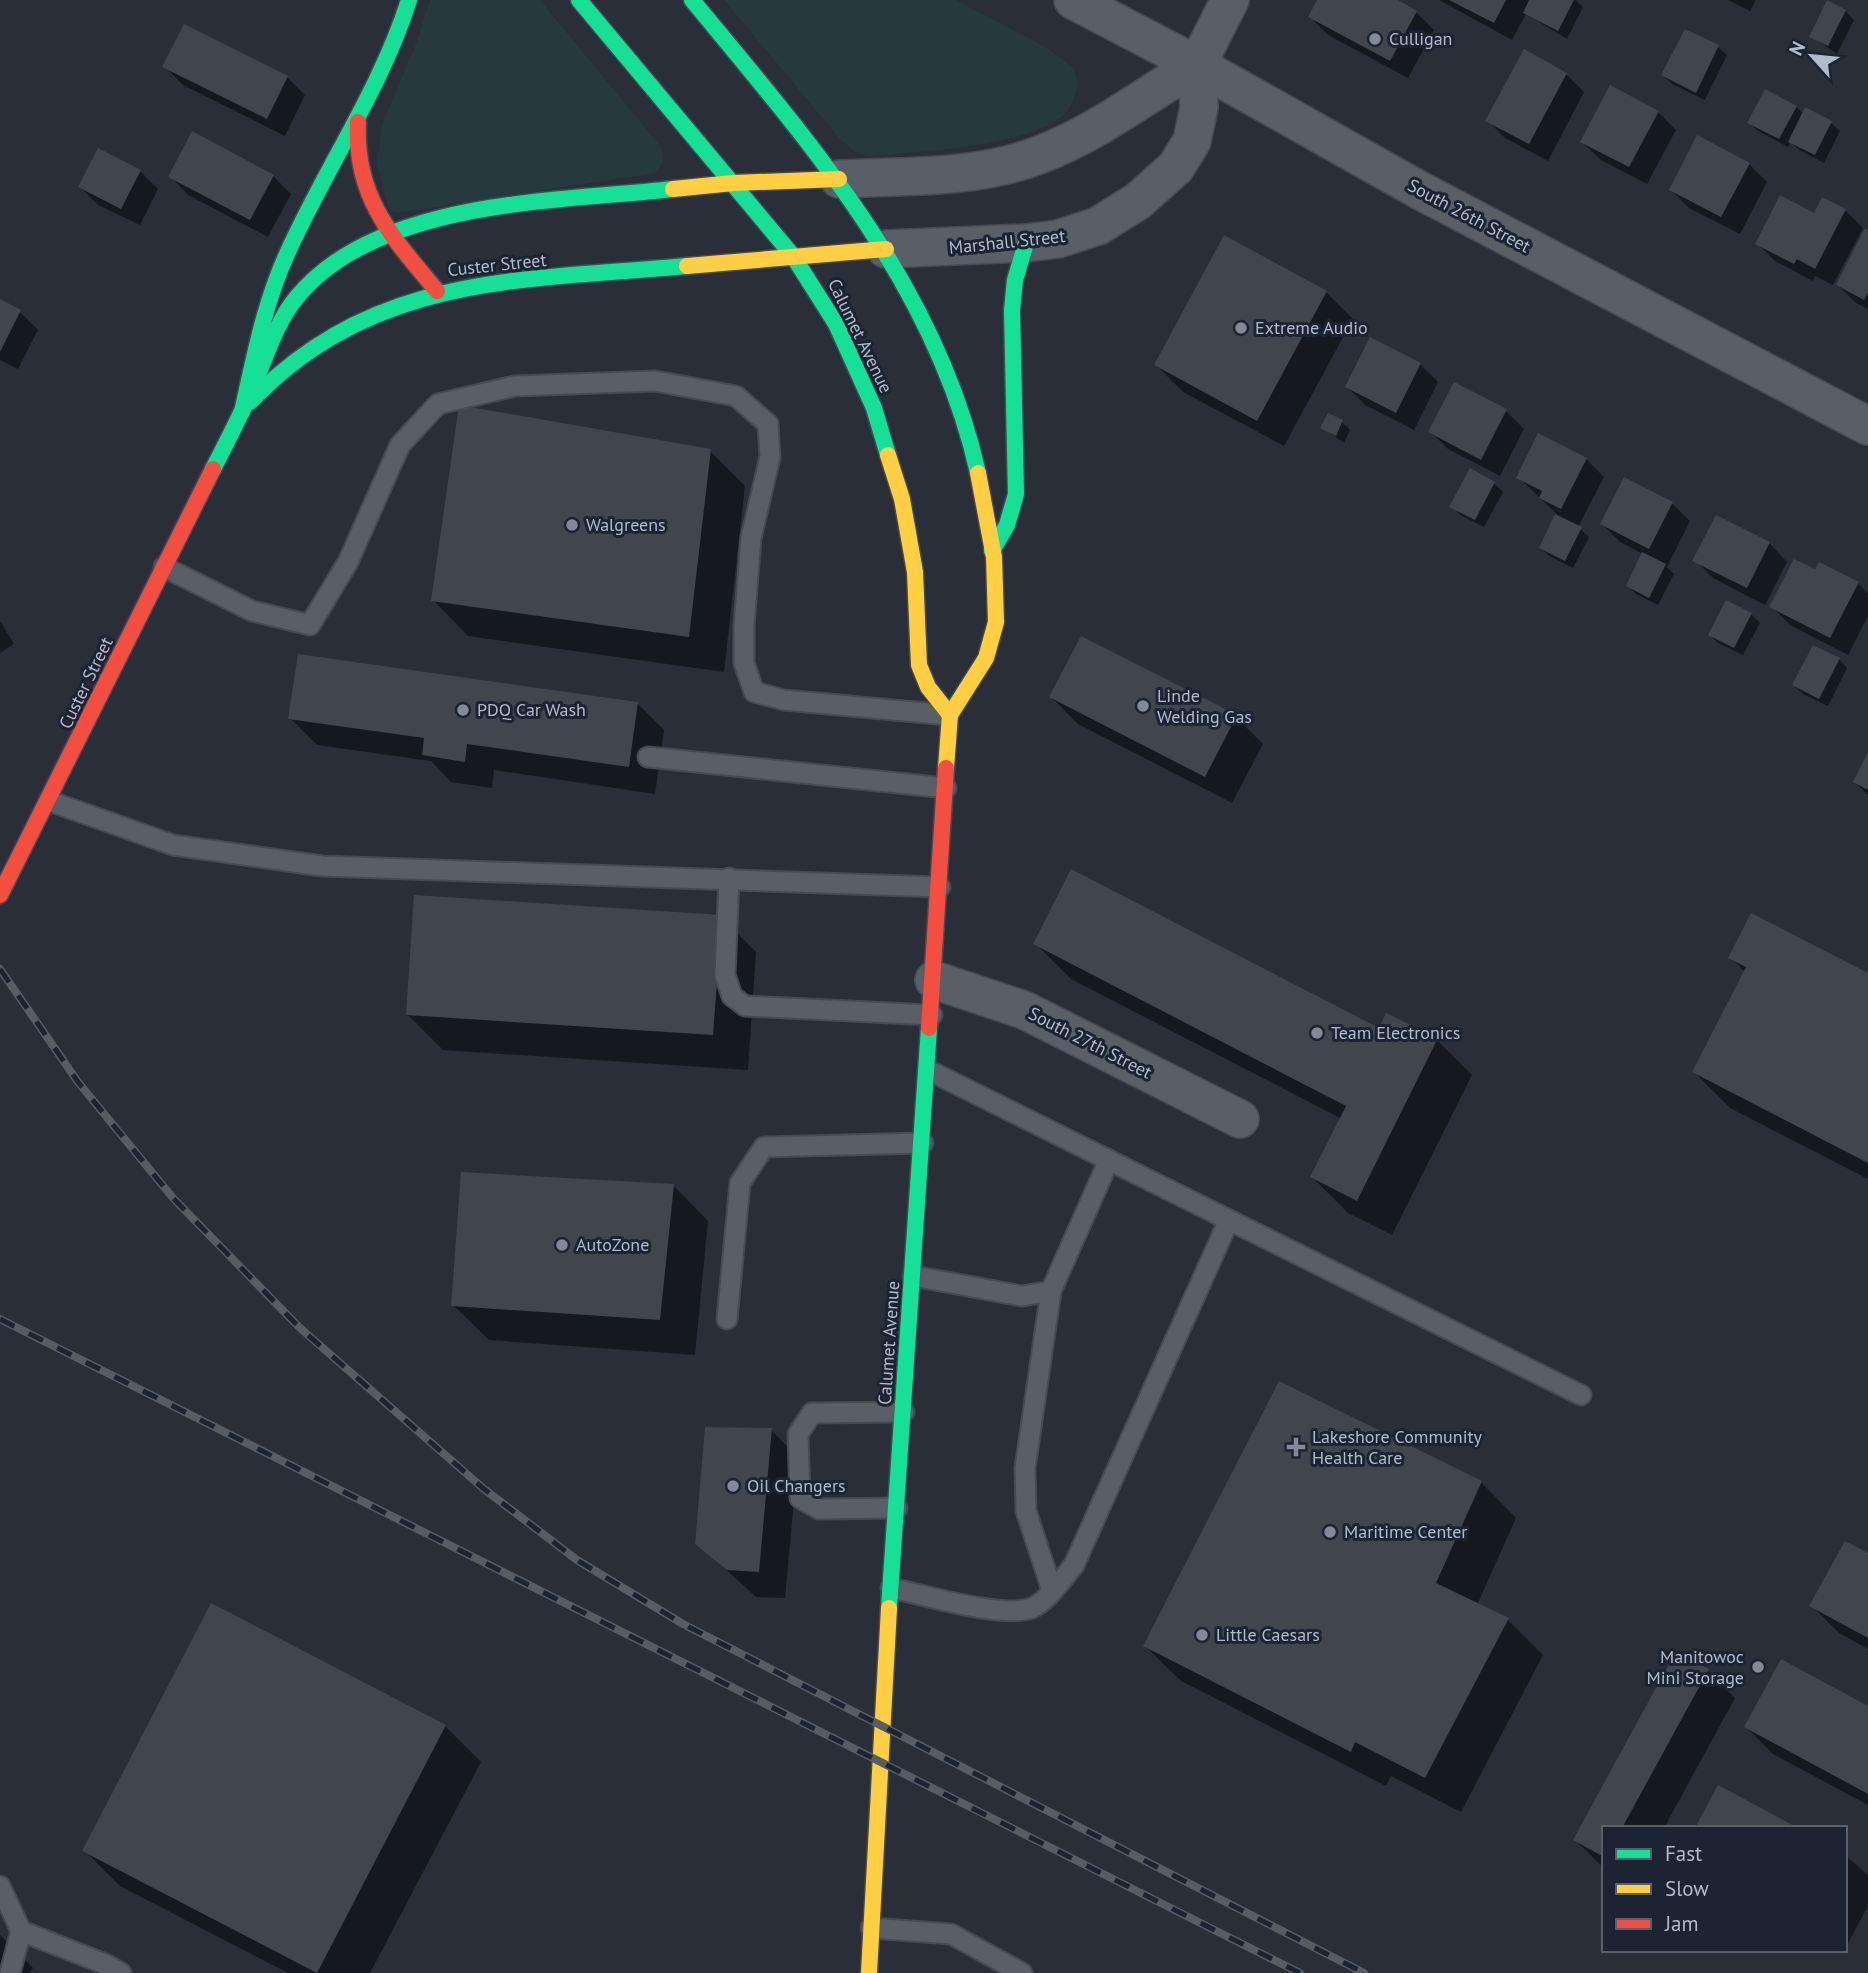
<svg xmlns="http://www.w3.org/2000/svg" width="1868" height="1973" viewBox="0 0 1868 1973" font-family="'PT Sans',sans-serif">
<rect width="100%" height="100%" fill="#292e39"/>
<!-- green -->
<g fill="#26393f">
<path d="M 430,0 L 540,0 L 661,147 C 664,159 664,164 655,173 L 396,213 L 389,210 L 377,164 L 382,124 L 416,44 Z"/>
<path d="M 724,0 L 956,0 L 1049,49 L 1074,69 L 1078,85 C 1075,95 1072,107 1064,115 C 1028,146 915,153 867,156 L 855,152 L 839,138 Z"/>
</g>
<!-- shadow -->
<g fill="#0007">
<path d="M 1319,0 L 1394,0 L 1416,12 L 1434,30 L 1408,78 L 1328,35 L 1310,17 Z"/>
<path d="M 1439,0 L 1576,0 L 1583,7 L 1567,39 L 1526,14 L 1512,40 Z"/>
<path d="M 1728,0 L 1756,0 L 1750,11 Z"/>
<path d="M 1845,11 L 1854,20 L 1837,54 L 1811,36 Z"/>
<path d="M 1686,31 L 1718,47 L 1727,55 L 1705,100 L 1672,84 L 1663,75 Z"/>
<path d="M 165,67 L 287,77 L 305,95 L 285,136 L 183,85 Z"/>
<path d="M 1566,74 L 1584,92 L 1548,161 L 1505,138 L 1487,120 Z"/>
<path d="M 1796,107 L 1804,114 L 1806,110 L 1831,123 L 1840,131 L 1824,163 L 1799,150 L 1791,142 L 1788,147 L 1758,131 L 1749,123 Z"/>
<path d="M 1658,112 L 1676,130 L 1647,184 L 1601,160 L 1582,142 Z"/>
<path d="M 1749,164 L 1767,182 L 1740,234 L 1689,208 L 1671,190 Z"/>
<path d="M 140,171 L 158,189 L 140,225 L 98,205 L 80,187 Z"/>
<path d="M 170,176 L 273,176 L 291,194 L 268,237 L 188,195 Z"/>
<path d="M 1845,210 L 1863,228 L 1833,285 L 1815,276 L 1813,281 L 1775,261 L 1757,243 L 1815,215 Z"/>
<path d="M 1868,232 L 1868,309 L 1856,303 L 1838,285 Z"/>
<path d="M 1326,292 L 1353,319 L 1284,446 L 1183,392 L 1156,365 Z"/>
<path d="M 0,301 L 20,312 L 38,330 L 18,369 L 0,360 Z"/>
<path d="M 1420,364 L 1438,382 L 1414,430 L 1365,405 L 1347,387 Z"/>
<path d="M 1506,411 L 1524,429 L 1500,476 L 1448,449 L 1430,431 Z"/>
<path d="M 1342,422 L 1350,430 L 1344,443 L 1322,427 Z"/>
<path d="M 710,451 L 745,486 L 724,672 L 468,636 L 433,600 Z"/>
<path d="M 1586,459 L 1604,477 L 1578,527 L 1589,537 L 1573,568 L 1549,556 L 1541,548 L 1557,514 L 1518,477 Z"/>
<path d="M 1494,483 L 1503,492 L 1484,527 L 1460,515 L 1452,506 Z"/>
<path d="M 1672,503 L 1690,521 L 1667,567 L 1674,574 L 1658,605 L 1636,594 L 1628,586 L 1643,554 L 1620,542 L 1602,524 Z"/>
<path d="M 1769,543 L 1787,562 L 1765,605 L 1713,578 L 1695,560 Z"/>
<path d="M 1816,572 L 1858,583 L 1868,594 L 1868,616 L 1848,655 L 1790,625 L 1772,607 Z"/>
<path d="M 1751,614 L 1760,623 L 1743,655 L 1718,643 L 1710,635 Z"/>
<path d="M 0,621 L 14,644 L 0,653 Z"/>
<path d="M 1839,659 L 1847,668 L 1828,706 L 1803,694 L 1794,685 Z"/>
<path d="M 1051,697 L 1236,717 L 1263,744 L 1232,803 L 1078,724 Z"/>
<path d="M 637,703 L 664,730 L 655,794 L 494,770 L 492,788 L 451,782 L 431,761 L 317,745 L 290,718 Z"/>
<path d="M 1868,756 L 1868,795 L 1855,782 Z"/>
<path d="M 721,917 L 756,952 L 748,1070 L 443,1050 L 407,1014 Z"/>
<path d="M 1035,943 L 1380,1030 L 1437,1040 L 1472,1075 L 1392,1235 L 1348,1213 L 1312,1177 L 1342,1119 L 1071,979 Z"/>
<path d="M 1730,957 L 1868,975 L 1868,1179 L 1730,1108 L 1694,1072 L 1745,972 Z"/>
<path d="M 673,1185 L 708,1221 L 695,1355 L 489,1340 L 453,1305 Z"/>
<path d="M 771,1430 L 798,1457 L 785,1598 L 756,1597 L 697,1543 Z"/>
<path d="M 1481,1482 L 1516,1518 L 1477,1605 L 1507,1619 L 1543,1655 L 1461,1812 L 1391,1776 L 1386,1786 L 1181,1681 L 1145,1646 Z"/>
<path d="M 1868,1555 L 1868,1649 L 1839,1633 L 1812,1606 Z"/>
<path d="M 1676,1653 L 1708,1671 L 1735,1698 L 1664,1828 L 1604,1828 L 1604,1868 L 1575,1840 Z"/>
<path d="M 1868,1708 L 1868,1805 L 1773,1754 L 1746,1727 Z"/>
<path d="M 445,1726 L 481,1762 L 370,1973 L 288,1973 L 120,1886 L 84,1850 Z"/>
<path d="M 1845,1855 L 1868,1875 L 1868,1906 L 1846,1947 Z"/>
<path d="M 0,1935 L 33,1968 L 30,1973 L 0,1973 Z"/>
</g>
<!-- building -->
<g fill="#41454e">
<path d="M 1317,0 L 1398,0 L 1417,11 L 1390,61 L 1308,17 Z"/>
<path d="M 1449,0 L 1506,0 L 1494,23 Z"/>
<path d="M 1529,0 L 1574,0 L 1558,31 L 1523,13 Z"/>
<path d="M 1827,0 L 1846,10 L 1828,46 L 1809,37 Z"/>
<path d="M 184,24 L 288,76 L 267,119 L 162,67 Z"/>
<path d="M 1685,29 L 1719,45 L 1696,93 L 1661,75 Z"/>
<path d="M 1524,49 L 1567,73 L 1529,144 L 1485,121 Z"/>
<path d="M 1610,85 L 1659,111 L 1629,167 L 1580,142 Z"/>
<path d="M 1765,89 L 1797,106 L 1779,139 L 1747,123 Z"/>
<path d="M 1805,107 L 1832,121 L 1815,155 L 1788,142 Z"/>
<path d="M 192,131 L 274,175 L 250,220 L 168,177 Z"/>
<path d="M 1697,135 L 1750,163 L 1721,217 L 1669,190 Z"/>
<path d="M 98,148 L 141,170 L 121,209 L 78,187 Z"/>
<path d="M 1780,195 L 1814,213 L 1822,197 L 1846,209 L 1815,269 L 1797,259 L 1794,264 L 1755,244 Z"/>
<path d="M 1865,228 L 1868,230 L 1868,292 L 1864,300 L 1836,285 Z"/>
<path d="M 1224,235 L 1327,291 L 1257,421 L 1154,365 Z"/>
<path d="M 0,299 L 21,310 L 0,352 Z"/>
<path d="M 1370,337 L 1421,363 L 1396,413 L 1345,387 Z"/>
<path d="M 1454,382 L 1507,409 L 1481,460 L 1428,432 Z"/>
<path d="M 459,405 L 711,449 L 689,637 L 431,601 Z"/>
<path d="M 1328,413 L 1343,420 L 1336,436 L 1320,428 Z"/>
<path d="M 1538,433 L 1587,458 L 1561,509 L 1539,498 L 1542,491 L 1516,478 Z"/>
<path d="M 1470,468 L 1495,482 L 1475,520 L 1449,507 Z"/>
<path d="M 1624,477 L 1673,502 L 1649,549 L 1600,524 Z"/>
<path d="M 1555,514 L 1582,527 L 1565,561 L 1539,548 Z"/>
<path d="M 1716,515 L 1770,542 L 1747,588 L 1692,561 Z"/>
<path d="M 1642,552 L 1666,564 L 1649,598 L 1626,586 Z"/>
<path d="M 1794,559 L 1815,569 L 1819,562 L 1859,582 L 1830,638 L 1769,607 Z"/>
<path d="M 1726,600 L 1752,613 L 1734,648 L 1708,635 Z"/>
<path d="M 1081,636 L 1237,715 L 1205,777 L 1049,697 Z"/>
<path d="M 1813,645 L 1840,658 L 1819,699 L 1792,685 Z"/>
<path d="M 298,654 L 638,702 L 629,767 L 467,744 L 465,762 L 422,755 L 424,738 L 288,719 Z"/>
<path d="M 1868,752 L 1868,790 L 1853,782 Z"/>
<path d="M 1071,869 L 1379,1028 L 1386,1013 L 1438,1038 L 1357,1201 L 1310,1177 L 1346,1106 L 1033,944 Z"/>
<path d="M 414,895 L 722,915 L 713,1035 L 406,1015 Z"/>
<path d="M 1751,913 L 1868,973 L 1868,1163 L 1692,1072 L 1746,967 L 1728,958 Z"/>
<path d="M 461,1172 L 674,1184 L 660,1320 L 451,1306 Z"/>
<path d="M 1279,1381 L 1482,1481 L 1436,1583 L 1509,1618 L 1425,1778 L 1355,1742 L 1351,1752 L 1143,1646 Z"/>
<path d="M 705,1427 L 772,1428 L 759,1572 L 727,1570 L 695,1544 Z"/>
<path d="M 1845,1541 L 1868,1553 L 1868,1638 L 1809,1606 Z"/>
<path d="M 211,1603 L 446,1725 L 317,1973 L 82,1851 Z"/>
<path d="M 1676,1651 L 1709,1669 L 1622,1828 L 1604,1828 L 1604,1857 L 1573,1840 Z"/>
<path d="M 1781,1659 L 1868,1706 L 1868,1794 L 1744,1727 Z"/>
<path d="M 1718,1785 L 1798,1828 L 1695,1828 Z"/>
</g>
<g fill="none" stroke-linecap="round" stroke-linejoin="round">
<!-- lane casing -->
<g stroke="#464a52" stroke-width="23">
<g id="lane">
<path d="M 164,567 L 252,611 L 310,625 L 348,562 L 400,445 L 438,404 L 515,386 L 655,381 L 736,396 L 768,424 L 770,457 L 751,538 L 744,625 L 744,663 L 754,692 L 784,700 L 948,715"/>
<path d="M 648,757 L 946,788"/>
<path d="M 49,801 L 173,845 L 322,866 L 940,887"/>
<path d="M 729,878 L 725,975 L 732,996 L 745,1006 L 932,1015"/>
<path d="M 1229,1220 L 1581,1395"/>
<path d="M 913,1276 L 1022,1296 L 1051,1291 L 1109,1160"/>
<path d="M 1051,1291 L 1025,1468 L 1026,1511 L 1052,1590"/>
<path d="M 727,1319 L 740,1183 L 764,1147 L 923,1143"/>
<path d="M 897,1508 L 819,1509 L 800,1498 L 798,1434 L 812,1413 L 904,1412"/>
<path d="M 891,1588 C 925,1595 1002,1619 1032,1608 C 1048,1601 1063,1578 1074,1565 L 1229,1220 L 928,1070"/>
<path d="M 0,1886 L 21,1931 L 10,1973"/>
<path d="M 871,1928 L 951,1934 L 1022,1973"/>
<path d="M 21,1931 L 105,1964 L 121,1973"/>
</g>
</g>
<!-- street casing -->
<g stroke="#464a52" stroke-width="40">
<g id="street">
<path d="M 1073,0 L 1197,65 L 1419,190 L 1868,426"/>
<path d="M 839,179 C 905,176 977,179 1039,155 C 1096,134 1145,95 1197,65"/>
<path d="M 886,249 L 1026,243 L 1058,239 L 1098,226 L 1138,201 L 1176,167 L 1192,141 L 1199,107 L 1197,65 L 1230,0"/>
<path d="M 934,980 L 1024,1010 L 1240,1119"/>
</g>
</g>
<!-- fast casing -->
<g stroke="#464a52" stroke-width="19">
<g id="fast">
<path d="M 579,0 L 793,256 L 836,324 L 874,408 L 888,455"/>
<path d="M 692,0 C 811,144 936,285 978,473"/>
<path d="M 250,402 C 374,273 521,281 687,266"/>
<path d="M 242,412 C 254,359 264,304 287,254 C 326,167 380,91 409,0"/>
<path d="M 213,469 C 227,442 241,415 253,387 C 266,357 276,322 297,297 C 378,199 557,202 673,189"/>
<path d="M 992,551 L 1007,525 L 1016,494 L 1012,310 L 1015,280 L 1026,243"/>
<path d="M 889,1608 L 929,1028"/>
</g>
</g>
<!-- slow casing -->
<g stroke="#464a52" stroke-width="19">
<g id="slow">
<path d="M 673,189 L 733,183 L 839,179"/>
<path d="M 687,266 L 886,249"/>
<path d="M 888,455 L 902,499 L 915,572 L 919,665 L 928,687 L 950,715"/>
<path d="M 946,768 L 950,715 L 986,658 L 996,622 L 994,557 L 978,473"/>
<path d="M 869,1973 L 889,1608"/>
</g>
</g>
<!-- jam casing -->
<g stroke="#464a52" stroke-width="19">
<g id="jam">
<path d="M 358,122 C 354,197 392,237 437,291"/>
<path d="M 0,895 L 213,469"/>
<path d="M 929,1028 L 946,768"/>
</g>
</g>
<!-- lane -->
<use href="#lane" stroke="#5a5e66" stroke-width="19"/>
<!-- street -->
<use href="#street" stroke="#5a5e66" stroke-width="37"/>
<!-- fast -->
<use href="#fast" stroke="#16e098" stroke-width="16"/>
<!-- slow -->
<use href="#slow" stroke="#ffcf43" stroke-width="16"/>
<!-- jam -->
<use href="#jam" stroke="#f24e42" stroke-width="16"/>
<!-- rail casing -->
<g stroke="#585c64" stroke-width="8">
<g id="rail">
<path d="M 0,969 L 78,1082 L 173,1198 L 300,1328 L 484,1489 L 577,1560 L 683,1624 L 1364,1973"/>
<path d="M 0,1319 L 1300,1973"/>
</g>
</g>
<!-- rail -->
<use href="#rail" stroke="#1c2434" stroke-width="5" stroke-dasharray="16" stroke-linecap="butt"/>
</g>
<!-- markers -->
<g fill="#838997" stroke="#1c2434" stroke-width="2.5">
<circle cx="1375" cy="39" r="7"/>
<circle cx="1241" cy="328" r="7"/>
<circle cx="572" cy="525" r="7"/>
<circle cx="1143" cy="706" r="7"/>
<circle cx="463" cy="710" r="7"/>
<circle cx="1317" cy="1033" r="7"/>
<circle cx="562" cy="1245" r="7"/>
<path d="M1292.5 1436.5h7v7h7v7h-7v7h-7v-7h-7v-7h7z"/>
<circle cx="733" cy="1486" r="7"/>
<circle cx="1330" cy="1532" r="7"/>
<circle cx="1202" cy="1635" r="7"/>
<circle cx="1758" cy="1667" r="7"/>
</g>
<g text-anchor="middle" stroke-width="6" stroke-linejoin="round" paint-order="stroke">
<!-- poi labels -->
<g font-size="18" fill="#b3baca" stroke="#1c2434" text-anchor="start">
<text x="1389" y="45">Culligan</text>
<text x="1255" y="334">Extreme Audio</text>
<text x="586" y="531">Walgreens</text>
<text x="1157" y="702">Linde<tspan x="1157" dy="21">Welding Gas</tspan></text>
<text x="477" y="716">PDQ Car Wash</text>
<text x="1331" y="1039">Team Electronics</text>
<text x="576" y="1251">AutoZone</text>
<text x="1312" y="1443">Lakeshore Community<tspan x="1312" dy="21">Health Care</tspan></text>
<text x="747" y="1492">Oil Changers</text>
<text x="1344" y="1538">Maritime Center</text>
<text x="1216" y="1641">Little Caesars</text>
<text x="1744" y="1663" text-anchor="end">Manitowoc<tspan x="1744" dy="21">Mini Storage</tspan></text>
</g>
<!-- street labels -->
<g font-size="18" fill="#b3baca" stroke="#1c2434">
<text transform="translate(1469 216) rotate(28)" y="6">South 26th Street</text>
<text transform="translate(1007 242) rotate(-6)" y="6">Marshall Street</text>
<text transform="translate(497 265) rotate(-6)" y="6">Custer Street</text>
<text transform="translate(860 336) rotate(64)" y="6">Calumet Avenue</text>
<text transform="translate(86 683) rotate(-64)" y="6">Custer Street</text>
<text transform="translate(1090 1043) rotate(27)" y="6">South 27th Street</text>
<text transform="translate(889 1343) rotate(-86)" y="6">Calumet Avenue</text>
</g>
</g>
<!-- legend -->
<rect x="1602" y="1826" width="245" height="126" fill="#1c2434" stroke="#586070" stroke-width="2"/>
<rect x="1616" y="1849" width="35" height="10" fill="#16e098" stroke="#586070" stroke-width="2"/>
<text x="1665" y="1861" font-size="21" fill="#b3baca">Fast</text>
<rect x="1616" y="1884" width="35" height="10" fill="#ffcf43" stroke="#586070" stroke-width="2"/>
<text x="1665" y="1896" font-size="21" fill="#b3baca">Slow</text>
<rect x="1616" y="1919" width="35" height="10" fill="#f24e42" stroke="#586070" stroke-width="2"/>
<text x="1665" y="1931" font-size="21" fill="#b3baca">Jam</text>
<!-- north arrow -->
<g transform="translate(1812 56) rotate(297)" stroke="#1c2434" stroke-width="5" paint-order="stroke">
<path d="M0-5L12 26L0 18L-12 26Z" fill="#b3baca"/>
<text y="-10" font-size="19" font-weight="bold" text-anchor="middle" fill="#b3baca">N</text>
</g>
</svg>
